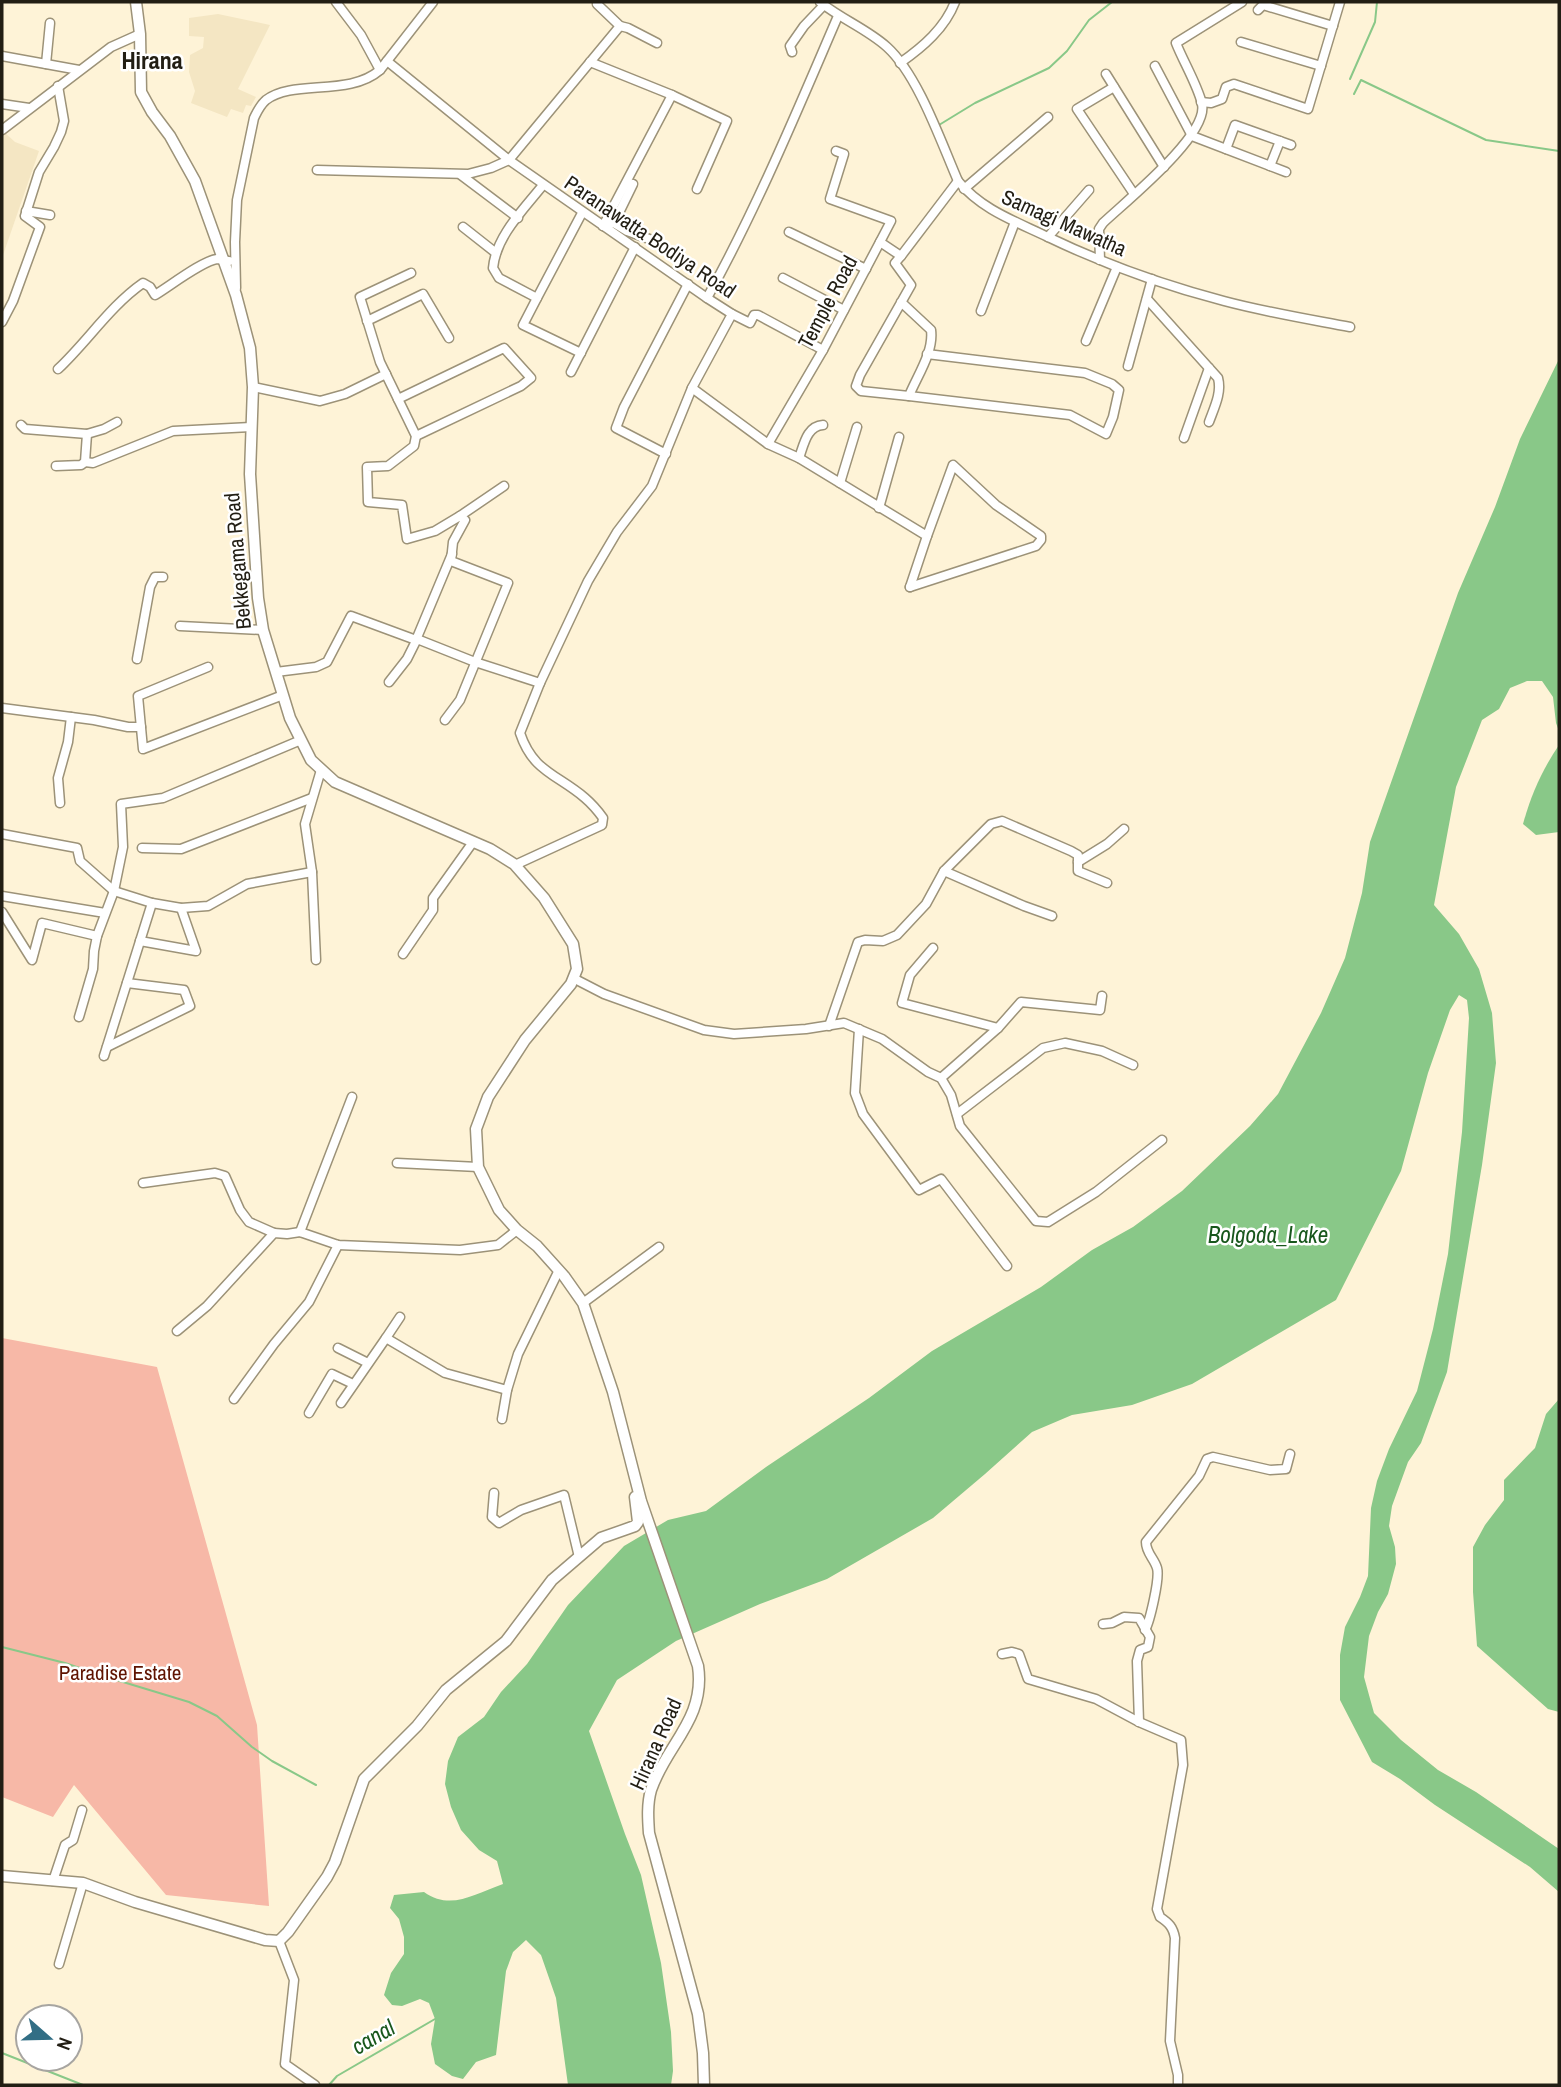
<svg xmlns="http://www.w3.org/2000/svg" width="1561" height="2087" viewBox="0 0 1561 2087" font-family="'Archivo Narrow',sans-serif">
<rect width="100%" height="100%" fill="#fef3d7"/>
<!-- built -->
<g fill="#f4e6c3">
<path d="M 218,14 L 270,25 L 238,89 L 256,97 L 251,106 L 246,105 L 243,113 L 231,109 L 227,117 L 191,103 L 195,91 L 189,72 L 190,55 L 203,48 L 204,37 L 189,36 L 189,18 Z"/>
<path d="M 4,132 L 15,142 L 39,151 L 2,258 L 2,134 Z"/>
</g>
<!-- green -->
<path fill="#f7b8a7" d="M 2,1338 L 157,1367 L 257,1725 L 269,1906 L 166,1895 L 74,1785 L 53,1817 L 2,1797 Z"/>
<!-- water -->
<g fill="#89c888">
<path d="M 1559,359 L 1559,731 L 1556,723 L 1553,697 L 1542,681 L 1527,681 L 1510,688 L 1499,709 L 1482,720 L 1456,787 L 1434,905 L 1459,934 L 1479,969 L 1492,1013 L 1496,1063 L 1482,1165 L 1447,1372 L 1421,1443 L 1408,1462 L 1392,1506 L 1389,1526 L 1395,1547 L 1396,1564 L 1388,1594 L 1378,1612 L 1369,1636 L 1364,1677 L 1374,1713 L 1401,1740 L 1438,1770 L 1476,1792 L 1559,1849 L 1559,1892 L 1530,1867 L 1435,1805 L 1400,1779 L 1372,1762 L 1340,1700 L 1340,1655 L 1345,1627 L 1360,1597 L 1368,1576 L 1371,1508 L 1377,1481 L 1389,1449 L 1417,1391 L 1433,1329 L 1448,1254 L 1462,1132 L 1469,1018 L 1467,1000 L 1459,995 L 1450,1010 L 1428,1073 L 1401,1171 L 1336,1300 L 1192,1384 L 1132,1405 L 1072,1415 L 1032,1432 L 985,1474 L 933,1518 L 827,1579 L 760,1604 L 676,1641 L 617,1680 L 589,1731 L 625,1834 L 641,1875 L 661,1963 L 671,2032 L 673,2071 L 671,2085 L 568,2085 L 556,1998 L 541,1955 L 526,1940 L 513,1952 L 506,1971 L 496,2055 L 476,2062 L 463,2079 L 452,2076 L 435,2064 L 431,2044 L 435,2019 L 429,2003 L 420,1999 L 402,2006 L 392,2005 L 384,1995 L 391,1973 L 404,1954 L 404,1937 L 399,1919 L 390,1908 L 394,1895 L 424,1892 C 451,1911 474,1894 503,1884 L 497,1861 L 479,1850 L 461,1830 L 451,1807 L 445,1784 L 448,1761 L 458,1737 L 484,1717 L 501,1692 L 527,1664 L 568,1605 L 624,1546 L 668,1520 L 706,1511 L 766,1467 L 869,1398 L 932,1351 L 1041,1287 L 1092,1250 L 1133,1227 L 1182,1191 L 1250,1126 L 1278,1094 L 1321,1013 L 1345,958 L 1362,893 L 1370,842 L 1458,593 L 1495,507 L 1520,439 Z"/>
<path d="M 1559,745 L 1559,832 L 1536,835 L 1523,824 C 1531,795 1542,770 1559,745 Z"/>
<path d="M 1559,1399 L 1559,1712 L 1548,1709 L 1477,1646 L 1473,1592 L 1473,1547 L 1485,1525 L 1504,1500 L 1504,1480 L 1535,1448 L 1546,1414 Z"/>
</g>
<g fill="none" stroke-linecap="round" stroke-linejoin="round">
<!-- stream -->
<g stroke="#89c888" stroke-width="2">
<path d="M 1350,79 L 1375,22 L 1377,2"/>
<path d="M 1354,94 L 1361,80 L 1486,140 L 1559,151"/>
<path d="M 939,125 L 975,103 L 1049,68 L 1067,51 L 1089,20 L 1112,2"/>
<path d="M 2,1647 L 65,1663 L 100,1675 L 189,1702 L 217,1716 L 252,1747 L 272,1761 L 316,1785"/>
<path d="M 2,2053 L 83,2085"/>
<path d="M 329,2085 L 337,2076 L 435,2019"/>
</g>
<!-- minor casing -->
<g stroke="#9c9278" stroke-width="11">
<g id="minor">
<path d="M 336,2 L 361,35 L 380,70"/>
<path d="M 820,2 C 841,19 867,29 887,47 C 918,75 941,142 958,181 C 982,210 1015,221 1048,237 C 1104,264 1163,285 1224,301 C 1265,312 1308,319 1350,327"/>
<path d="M 1258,10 L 1263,5 L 1333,26"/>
<path d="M 620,26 L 628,28 L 657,43"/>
<path d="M 1241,42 L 1321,66"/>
<path d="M 792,52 L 790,46 L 804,26 L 824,5"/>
<path d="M 2,56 L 79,70"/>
<path d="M 387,61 L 509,160 L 707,298 L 732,314 L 692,388 L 768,444 L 799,458 L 927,536 L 910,587"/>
<path d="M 590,62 L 672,95"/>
<path d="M 900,63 C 923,47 945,28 955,2"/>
<path d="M 46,64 L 50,23"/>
<path d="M 1155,66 L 1192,136 L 1286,172"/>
<path d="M 1106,74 L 1164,167"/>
<path d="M 1114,87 L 1077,109 L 1134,194"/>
<path d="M 1201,102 L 1211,103 L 1222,99 L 1226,87 L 1234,84 L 1308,109 L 1340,2"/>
<path d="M 2,104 L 29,108"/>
<path d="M 2,130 L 111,47 L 140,34"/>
<path d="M 1226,149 L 1235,125 L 1291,145"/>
<path d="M 836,151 L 844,154 L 830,199 L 891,221 L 880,242"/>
<path d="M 1270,166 L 1280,141"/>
<path d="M 317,170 L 468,174 L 491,168 L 509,160 L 620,26 L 597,4"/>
<path d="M 461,175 L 518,218"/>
<path d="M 543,185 C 524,209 496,236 493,268 L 499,278 L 537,298 L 582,213"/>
<path d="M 964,189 L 1048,117"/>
<path d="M 26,211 L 50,215"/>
<path d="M 614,223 L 627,231 L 652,240"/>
<path d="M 603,226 L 672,95 L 727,121 L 697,189"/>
<path d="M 603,226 L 614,223 L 633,184"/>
<path d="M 463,227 L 496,253"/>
<path d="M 789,232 L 866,269"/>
<path d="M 1048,237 L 1089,190"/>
<path d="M 901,256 L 895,263 L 911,285 L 860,375 L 856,386 L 861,391 L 909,396 C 917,376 934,352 931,330 L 901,302"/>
<path d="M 1100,260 L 1099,229 L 1103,223 C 1125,202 1209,135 1202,104 C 1198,86 1183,61 1176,43 L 1242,2"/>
<path d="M 411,273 L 360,297 L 380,362 L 416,436 L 414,446 L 388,466 L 367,467 L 368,502 L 402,505 L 407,539 L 435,531 L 460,516 L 504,486"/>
<path d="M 783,278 L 844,310"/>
<path d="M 236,288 L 235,242 L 237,200 L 254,118 C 257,112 260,105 266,100 C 293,79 349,97 380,70 L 433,2"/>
<path d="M 537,298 L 523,325 L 581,353"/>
<path d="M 707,298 C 757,208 797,111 838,16"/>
<path d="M 1147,299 L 1218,378 C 1222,393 1214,408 1209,422"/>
<path d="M 981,311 L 1015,222"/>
<path d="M 732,314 L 750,323 L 754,315 L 758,315 L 823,350"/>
<path d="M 367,321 L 423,294 L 449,338"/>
<path d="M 2,322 L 13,301 L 40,227 L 25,216 L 39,172 L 54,147 L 61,132 L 64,121 L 58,86"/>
<path d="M 1086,341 L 1117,267"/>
<path d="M 1128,366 L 1152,279"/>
<path d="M 58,369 C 87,342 110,306 143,283 L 150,287 L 155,295 C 170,286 202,261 217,259 C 218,259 228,261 229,261"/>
<path d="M 571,372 L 635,247"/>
<path d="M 253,387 L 320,401 L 345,394 L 386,374"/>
<path d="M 909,396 L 1070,415 L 1106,434 L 1113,417 L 1119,390 L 1112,384 L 1085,373 L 927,354"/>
<path d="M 398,399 L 504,348 L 531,378 L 521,386 L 416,436"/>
<path d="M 21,425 L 25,429 L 87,434 L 104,429 L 117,422"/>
<path d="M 1184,438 L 1209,368"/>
<path d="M 768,444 L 823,350 L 880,242 L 901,256 L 958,181"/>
<path d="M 666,454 L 616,428 L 624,407 L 688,284"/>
<path d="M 799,458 C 804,444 807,426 823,425"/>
<path d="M 85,462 L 93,463 L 173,431 L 251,427"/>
<path d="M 56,466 L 81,465 L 85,462 L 87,434"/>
<path d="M 840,483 L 857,427"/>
<path d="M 879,508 L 899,437"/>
<path d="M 910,587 L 1036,546 L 1041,540 L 1041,536 L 996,505 L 953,465 L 927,536"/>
<path d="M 180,626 L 263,630"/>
<path d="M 137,659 L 150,587 L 155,577 L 163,577"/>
<path d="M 208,667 L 138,696 L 143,749 L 283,695"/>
<path d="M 276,672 L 316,667 L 327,662 L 351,616 L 416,640 L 452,554"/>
<path d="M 389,682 L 407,659 L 417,639 L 475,662 L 540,683"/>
<path d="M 2,708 L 94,720 L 128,727 L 141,727"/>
<path d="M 445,720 L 460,700 L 508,583 L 451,561 L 453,542 L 465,520 L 460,516"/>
<path d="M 60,803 L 58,778 L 68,742 L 71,717"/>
<path d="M 2,834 L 77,848 L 80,861 L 114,891 L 152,903 L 181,908 L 208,906 L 247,884 L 312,872"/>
<path d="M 142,848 L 181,849 L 312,798"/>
<path d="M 1078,862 L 1107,844 L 1124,829"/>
<path d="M 515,865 L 602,825 L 603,818 C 598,811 592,804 585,798 C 557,774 533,772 520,733 L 540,683 L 588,581 L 617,532 L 652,486 L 692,388"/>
<path d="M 944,871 L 1024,906 L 1052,916"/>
<path d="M 2,896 L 105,913"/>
<path d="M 2,912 L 32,960 L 42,923 L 97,936"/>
<path d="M 140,941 L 196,951 L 181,908"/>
<path d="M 933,948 L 910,975 L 902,1003 L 998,1028 L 941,1078"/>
<path d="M 403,954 L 433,910 L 433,898 L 473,842"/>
<path d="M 316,960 L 312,872 L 305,824 L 321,770"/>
<path d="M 573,978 L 604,994 L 704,1030 L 734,1034 L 806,1029 L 844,1023 L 882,1039 L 928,1072 L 941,1078 L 951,1095 L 960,1126 L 1036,1221 L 1048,1222 L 1096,1192 L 1162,1140"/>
<path d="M 79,1017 L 93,969 L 94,951 L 97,936 L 114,891 L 123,847 L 121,804 L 163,798 L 301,740"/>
<path d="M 829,1026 L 858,942 L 865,940 L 883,941 L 897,935 L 926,904 L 944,871 L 991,824 L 1002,821 L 1071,851 L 1078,855 L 1078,871 L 1107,883"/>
<path d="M 998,1028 L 1021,1002 L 1100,1010 L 1102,996"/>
<path d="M 859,1029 L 855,1093 L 863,1114 L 919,1190 L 941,1179 L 1007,1266"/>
<path d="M 107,1047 L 190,1006 L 184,990 L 127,983"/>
<path d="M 104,1056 L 152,903"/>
<path d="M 957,1114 L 1043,1048 L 1065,1043 L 1102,1051 L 1133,1065"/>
<path d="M 397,1163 L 478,1167"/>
<path d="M 143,1183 L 215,1173 L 225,1176 L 240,1210 L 249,1222 L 274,1233"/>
<path d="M 300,1232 L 352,1097"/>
<path d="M 583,1303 L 659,1247"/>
<path d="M 400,1317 L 386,1338 L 445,1373 L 507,1390"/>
<path d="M 177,1331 L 207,1306 L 274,1233 L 287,1234 L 300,1232 L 338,1245 L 460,1250 L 498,1245 L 517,1230"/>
<path d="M 338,1348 L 368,1363"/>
<path d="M 234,1399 L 274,1344 L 309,1302 L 338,1245"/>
<path d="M 341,1403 L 386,1338"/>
<path d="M 309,1413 L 332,1374 L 353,1384"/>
<path d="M 502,1419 L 507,1390 L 518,1354 L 559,1270"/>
<path d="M 494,1493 L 492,1517 L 499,1523 L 521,1510 L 564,1495 L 579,1557"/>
<path d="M 1103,1624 L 1112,1623 L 1124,1617 L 1139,1618 L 1150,1637 L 1148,1647 L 1140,1650 L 1137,1661 L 1139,1722"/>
<path d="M 1145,1630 C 1150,1621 1160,1578 1157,1568 C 1154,1558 1146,1553 1146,1542 L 1199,1476 L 1207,1459 L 1213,1457 L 1270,1470 L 1286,1469 L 1290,1454"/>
<path d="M 1002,1654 L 1012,1652 L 1019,1654 L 1028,1679 L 1096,1699 L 1139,1722 L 1181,1740 L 1183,1765 L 1157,1909 L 1160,1917 C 1169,1923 1173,1927 1175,1938 L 1170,2041 L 1178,2075 L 1178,2085"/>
<path d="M 53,1881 L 65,1845 L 73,1840 L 82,1810"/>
<path d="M 279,1941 L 294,1980 L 285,2064 L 315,2085"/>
<path d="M 59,1964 L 83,1883"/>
</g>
</g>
<!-- tertiary casing -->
<g stroke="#9c9278" stroke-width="13">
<g id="tertiary">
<path d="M 136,2 L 140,34 L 141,92 L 152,112 L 170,136 L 195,181 L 236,295 L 250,348 L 253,387 L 250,474 L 258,598 L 263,630 L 290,718 L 311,760 L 335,782 L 490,849 L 514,864 L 544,898 L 573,944 L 577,969 L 571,984 L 525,1040 L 488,1097 L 476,1129 L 478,1167 L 499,1210 L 517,1230 L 537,1246 L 564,1276 L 583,1303 L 613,1392 L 641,1501 L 698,1666 C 706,1719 666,1745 651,1790 C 647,1804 648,1819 649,1833 L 698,2014 L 703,2053 L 704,2085"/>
<path d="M 2,1876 L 83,1883 L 135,1902 L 265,1940 L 279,1941 L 288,1932 L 327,1877 L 335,1862 L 364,1779 L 417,1726 L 446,1690 L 506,1641 L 552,1580 L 601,1538 L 635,1526 L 638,1522 L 635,1497"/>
</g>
</g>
<!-- minor -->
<use href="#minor" stroke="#fff" stroke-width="8"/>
<!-- tertiary -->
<use href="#tertiary" stroke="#fff" stroke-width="10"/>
</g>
<g text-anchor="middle" stroke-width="5" stroke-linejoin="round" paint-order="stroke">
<!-- street labels -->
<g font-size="21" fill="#221e14" stroke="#fff">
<text transform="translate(1064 223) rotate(24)" y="7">Samagi Mawatha</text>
<text transform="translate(650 237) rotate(34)" y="7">Paranawatta Bodiya Road</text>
<text transform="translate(828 302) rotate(-62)" y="7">Temple Road</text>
<text transform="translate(238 561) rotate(-95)" y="7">Bekkegama Road</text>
<text transform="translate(656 1744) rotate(-66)" y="7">Hirana Road</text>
</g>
<!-- park labels -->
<g font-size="21" fill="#5f1300" stroke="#fff">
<text x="120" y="1680">Paradise Estate</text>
</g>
<!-- water labels -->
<g font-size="23" font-style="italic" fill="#18571c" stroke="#fff">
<text x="1268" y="1243">Bolgoda_Lake</text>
<text transform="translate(373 2037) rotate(-30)" y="8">canal</text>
</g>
<!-- quarter labels -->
<g font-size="24" font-weight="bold" fill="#221e14" stroke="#fff">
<text x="152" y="69">Hirana</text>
</g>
</g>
<!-- border -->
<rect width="1561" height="2087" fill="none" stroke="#221e14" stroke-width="7"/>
<!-- north arrow -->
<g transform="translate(49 2038) rotate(110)"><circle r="33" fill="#ffffff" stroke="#a7a5a1" stroke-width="2"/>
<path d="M0-5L12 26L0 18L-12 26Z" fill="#326e85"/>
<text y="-10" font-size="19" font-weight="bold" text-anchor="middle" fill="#221e14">N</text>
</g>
</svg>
